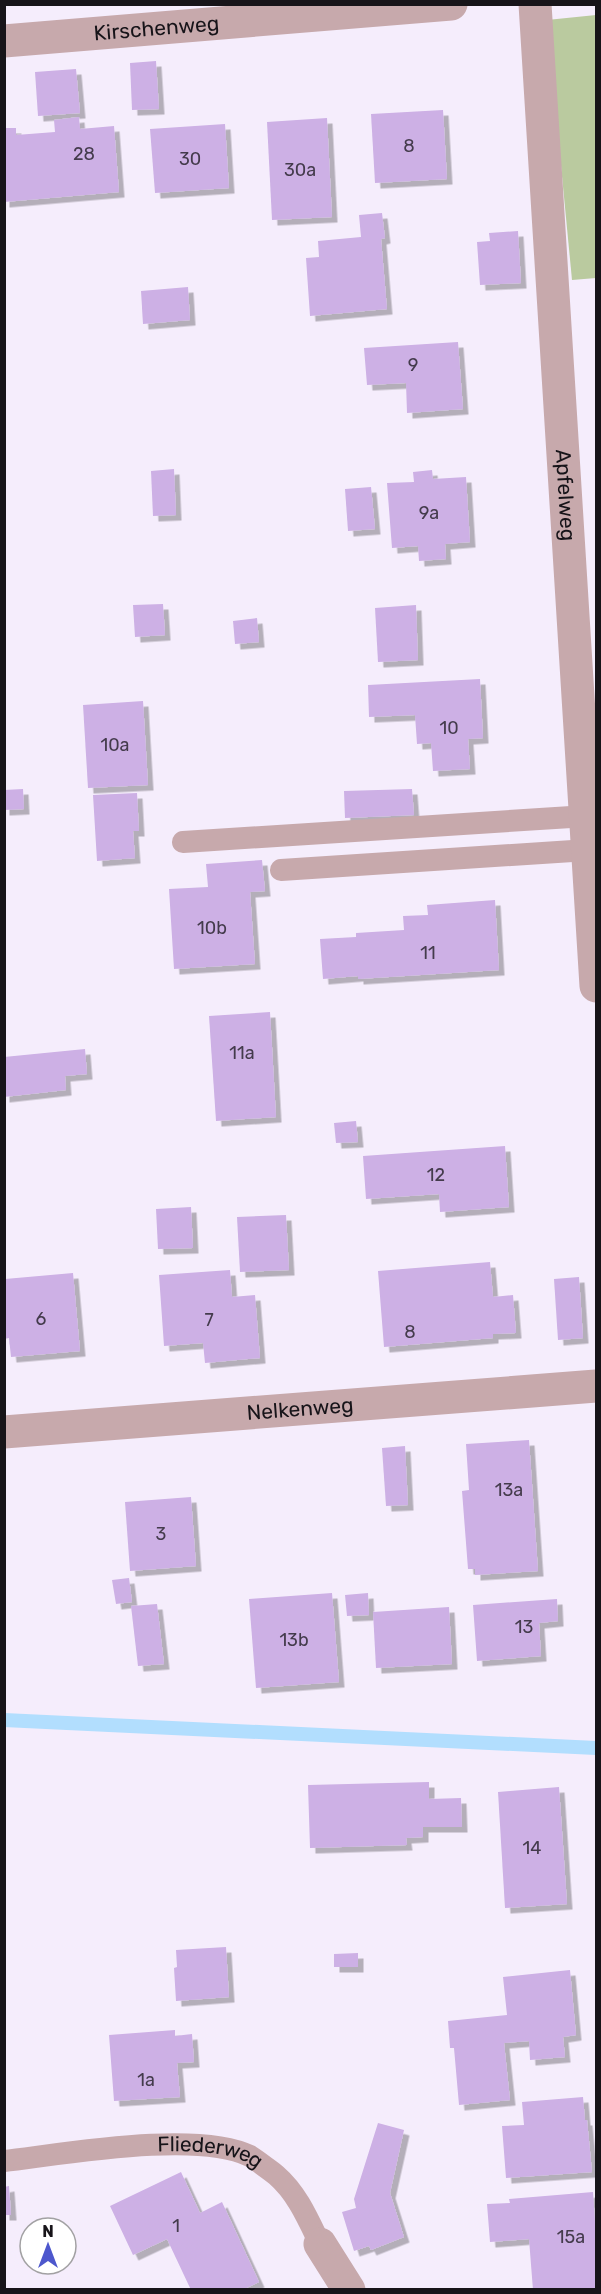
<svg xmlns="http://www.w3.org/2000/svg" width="601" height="2294" viewBox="0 0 601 2294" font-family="Rubik,sans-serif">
<defs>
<filter id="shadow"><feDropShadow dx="5.5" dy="5.5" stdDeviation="0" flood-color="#0004"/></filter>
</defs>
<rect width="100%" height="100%" fill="#f5edfc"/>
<!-- green -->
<path fill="#baca9f" d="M 596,15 L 596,278 L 572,280 L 547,20 Z"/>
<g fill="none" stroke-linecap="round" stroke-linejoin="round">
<!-- stream -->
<path stroke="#b2defe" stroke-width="14" d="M 4,1720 L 596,1748"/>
</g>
<!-- building -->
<g fill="#cdb0e5" filter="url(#shadow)">
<path d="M 156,61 L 159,109 L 132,110 L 130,63 Z"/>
<path d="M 76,69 L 80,113 L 38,116 L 35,72 Z"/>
<path d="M 443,110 L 447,179 L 375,183 L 371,114 Z"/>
<path d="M 79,117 L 80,129 L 114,126 L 119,192 L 4,202 L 4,128 L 16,128 L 16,135 L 55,132 L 54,120 Z"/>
<path d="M 327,118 L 332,217 L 272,220 L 267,122 Z"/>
<path d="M 225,124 L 229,188 L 155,193 L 150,129 Z"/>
<path d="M 382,213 L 385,238 L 381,239 L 387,309 L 310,316 L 306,258 L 319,257 L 318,241 L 361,237 L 359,215 Z"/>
<path d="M 518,231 L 521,283 L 480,285 L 477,242 L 490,241 L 489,233 Z"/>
<path d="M 188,287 L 190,320 L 143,324 L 141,291 Z"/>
<path d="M 458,342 L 463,409 L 407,413 L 406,383 L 367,385 L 364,348 Z"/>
<path d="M 174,469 L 176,515 L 153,516 L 151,471 Z"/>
<path d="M 432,470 L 433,479 L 466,477 L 470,542 L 445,544 L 446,559 L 419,561 L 418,546 L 392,548 L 387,483 L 414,482 L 413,472 Z"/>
<path d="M 371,487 L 375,529 L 348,531 L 345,489 Z"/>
<path d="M 163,604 L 165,635 L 135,637 L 133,605 Z"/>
<path d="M 416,605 L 418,660 L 378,662 L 375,608 Z"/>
<path d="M 257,618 L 259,642 L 235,644 L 233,621 Z"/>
<path d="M 480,679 L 483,738 L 468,739 L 470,769 L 433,771 L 431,743 L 417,744 L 415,715 L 369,717 L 368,685 Z"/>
<path d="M 143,701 L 148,785 L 88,788 L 83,705 Z"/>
<path d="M 23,789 L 24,809 L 4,810 L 4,790 Z"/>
<path d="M 412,789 L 414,815 L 345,818 L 344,791 Z"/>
<path d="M 137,793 L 139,831 L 133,831 L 135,858 L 97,861 L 93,795 Z"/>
<path d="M 262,860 L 265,891 L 250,892 L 255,964 L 174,969 L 169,889 L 208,887 L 206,864 Z"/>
<path d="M 495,900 L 499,970 L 358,979 L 358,976 L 323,979 L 320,939 L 356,937 L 356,933 L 404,930 L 403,916 L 428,915 L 427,905 Z"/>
<path d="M 270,1012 L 276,1117 L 216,1121 L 209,1016 Z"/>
<path d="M 85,1049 L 87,1074 L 65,1076 L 66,1090 L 4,1097 L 4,1057 Z"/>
<path d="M 356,1121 L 358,1142 L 336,1143 L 334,1123 Z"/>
<path d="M 505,1146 L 509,1207 L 440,1212 L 439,1194 L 366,1199 L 363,1156 Z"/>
<path d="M 191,1207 L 193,1248 L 158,1249 L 156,1209 Z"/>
<path d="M 286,1215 L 289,1270 L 240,1272 L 237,1217 Z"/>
<path d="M 490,1262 L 493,1297 L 513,1295 L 516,1333 L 493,1334 L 493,1338 L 384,1347 L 378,1271 Z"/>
<path d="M 230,1270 L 232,1297 L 255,1295 L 260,1358 L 205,1363 L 203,1343 L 164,1346 L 159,1275 Z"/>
<path d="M 73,1273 L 80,1351 L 11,1357 L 9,1338 L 4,1339 L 4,1299 L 6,1299 L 5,1279 Z"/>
<path d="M 579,1277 L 583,1338 L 558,1340 L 554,1279 Z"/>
<path d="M 529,1440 L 538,1571 L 475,1575 L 475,1569 L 468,1569 L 462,1491 L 469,1490 L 466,1444 Z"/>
<path d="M 405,1446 L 408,1505 L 386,1506 L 382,1448 Z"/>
<path d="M 191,1497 L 196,1566 L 130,1571 L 125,1502 Z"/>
<path d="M 129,1578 L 132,1602 L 116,1604 L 112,1580 Z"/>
<path d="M 332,1593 L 339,1682 L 256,1688 L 249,1599 Z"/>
<path d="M 368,1593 L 369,1615 L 347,1616 L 345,1595 Z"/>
<path d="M 557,1599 L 558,1621 L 539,1623 L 541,1656 L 477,1661 L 473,1605 Z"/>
<path d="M 157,1604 L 164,1664 L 138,1666 L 131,1606 Z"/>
<path d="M 449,1607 L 452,1664 L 376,1668 L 373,1612 Z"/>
<path d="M 429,1782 L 429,1799 L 461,1798 L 462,1827 L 423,1827 L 423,1837 L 406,1838 L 407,1845 L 310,1848 L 308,1785 Z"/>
<path d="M 559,1787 L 567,1904 L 505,1908 L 498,1792 Z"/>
<path d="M 226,1947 L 229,1997 L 176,2001 L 174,1968 L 177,1967 L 176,1950 Z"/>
<path d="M 358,1953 L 358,1967 L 334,1967 L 334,1954 Z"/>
<path d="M 570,1970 L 576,2035 L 563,2037 L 565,2057 L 530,2060 L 529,2041 L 504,2043 L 510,2100 L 459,2105 L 454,2048 L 450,2048 L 448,2021 L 507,2015 L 503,1977 Z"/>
<path d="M 175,2030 L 175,2036 L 192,2034 L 194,2062 L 177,2063 L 180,2097 L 114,2101 L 109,2035 Z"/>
<path d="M 583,2097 L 585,2120 L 587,2120 L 592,2172 L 506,2178 L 502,2126 L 524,2125 L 522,2102 Z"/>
<path d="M 378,2123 L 404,2130 L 390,2193 L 404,2237 L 371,2250 L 369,2246 L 354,2251 L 342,2212 L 356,2208 L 354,2199 Z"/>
<path d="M 181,2172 L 200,2213 L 222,2202 L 259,2282 L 242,2290 L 191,2290 L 167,2239 L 133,2255 L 110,2206 Z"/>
<path d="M 9,2186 L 11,2215 L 4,2215 L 4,2187 Z"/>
<path d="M 593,2192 L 596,2238 L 596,2290 L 533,2290 L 529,2239 L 490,2242 L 487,2204 L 510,2203 L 509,2199 Z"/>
</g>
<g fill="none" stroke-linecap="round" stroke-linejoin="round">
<!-- service -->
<g stroke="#c7a9ac" stroke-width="22">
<path d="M 183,842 L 587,816"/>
<path d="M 281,870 L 588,850"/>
<path id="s1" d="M 4,2161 C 64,2154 197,2130 250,2156 C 258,2161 268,2169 276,2175 C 297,2193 308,2219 320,2244"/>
</g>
<!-- minor -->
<g stroke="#c7a9ac" stroke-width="33">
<path id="s2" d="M 535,4 L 596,986"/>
<path id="s3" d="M 4,41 L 451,4"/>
<path id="s4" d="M 4,1432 L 596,1386"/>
<path d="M 320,2244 L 349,2290"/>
</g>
</g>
<g text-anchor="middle" stroke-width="5" stroke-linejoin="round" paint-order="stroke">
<!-- number labels -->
<g font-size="18" fill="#443b4c">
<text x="409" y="152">8</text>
<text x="84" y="160">28</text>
<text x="190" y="165">30</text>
<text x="300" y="176">30a</text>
<text x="413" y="371">9</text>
<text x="429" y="519">9a</text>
<text x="449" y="734">10</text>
<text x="115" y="751">10a</text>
<text x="212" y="934">10b</text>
<text x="428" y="959">11</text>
<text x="242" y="1059">11a</text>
<text x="436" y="1181">12</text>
<text x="41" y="1325">6</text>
<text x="209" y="1326">7</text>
<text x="410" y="1338">8</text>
<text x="509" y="1496">13a</text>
<text x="161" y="1540">3</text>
<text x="524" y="1633">13</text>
<text x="294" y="1646">13b</text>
<text x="532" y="1854">14</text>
<text x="146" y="2086">1a</text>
<text x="176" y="2232">1</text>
<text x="571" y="2243">15a</text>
</g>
<!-- street labels -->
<g font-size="21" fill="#171419" stroke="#fff">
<text dy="7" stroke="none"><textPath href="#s3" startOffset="153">Kirschenweg</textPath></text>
<text dy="7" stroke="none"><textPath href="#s2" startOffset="492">Apfelweg</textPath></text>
<text dy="7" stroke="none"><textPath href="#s4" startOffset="297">Nelkenweg</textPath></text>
<text dy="7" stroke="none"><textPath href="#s1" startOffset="208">Fliederweg</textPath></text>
</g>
</g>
<!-- border -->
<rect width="601" height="2294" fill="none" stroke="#171419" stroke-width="12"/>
<!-- north arrow -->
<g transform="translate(48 2246)"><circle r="28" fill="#ffffff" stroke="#a2a1a3" stroke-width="1.5"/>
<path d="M0-4.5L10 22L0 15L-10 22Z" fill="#4d57cd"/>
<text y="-9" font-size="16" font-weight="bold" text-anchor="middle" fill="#171419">N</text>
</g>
</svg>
